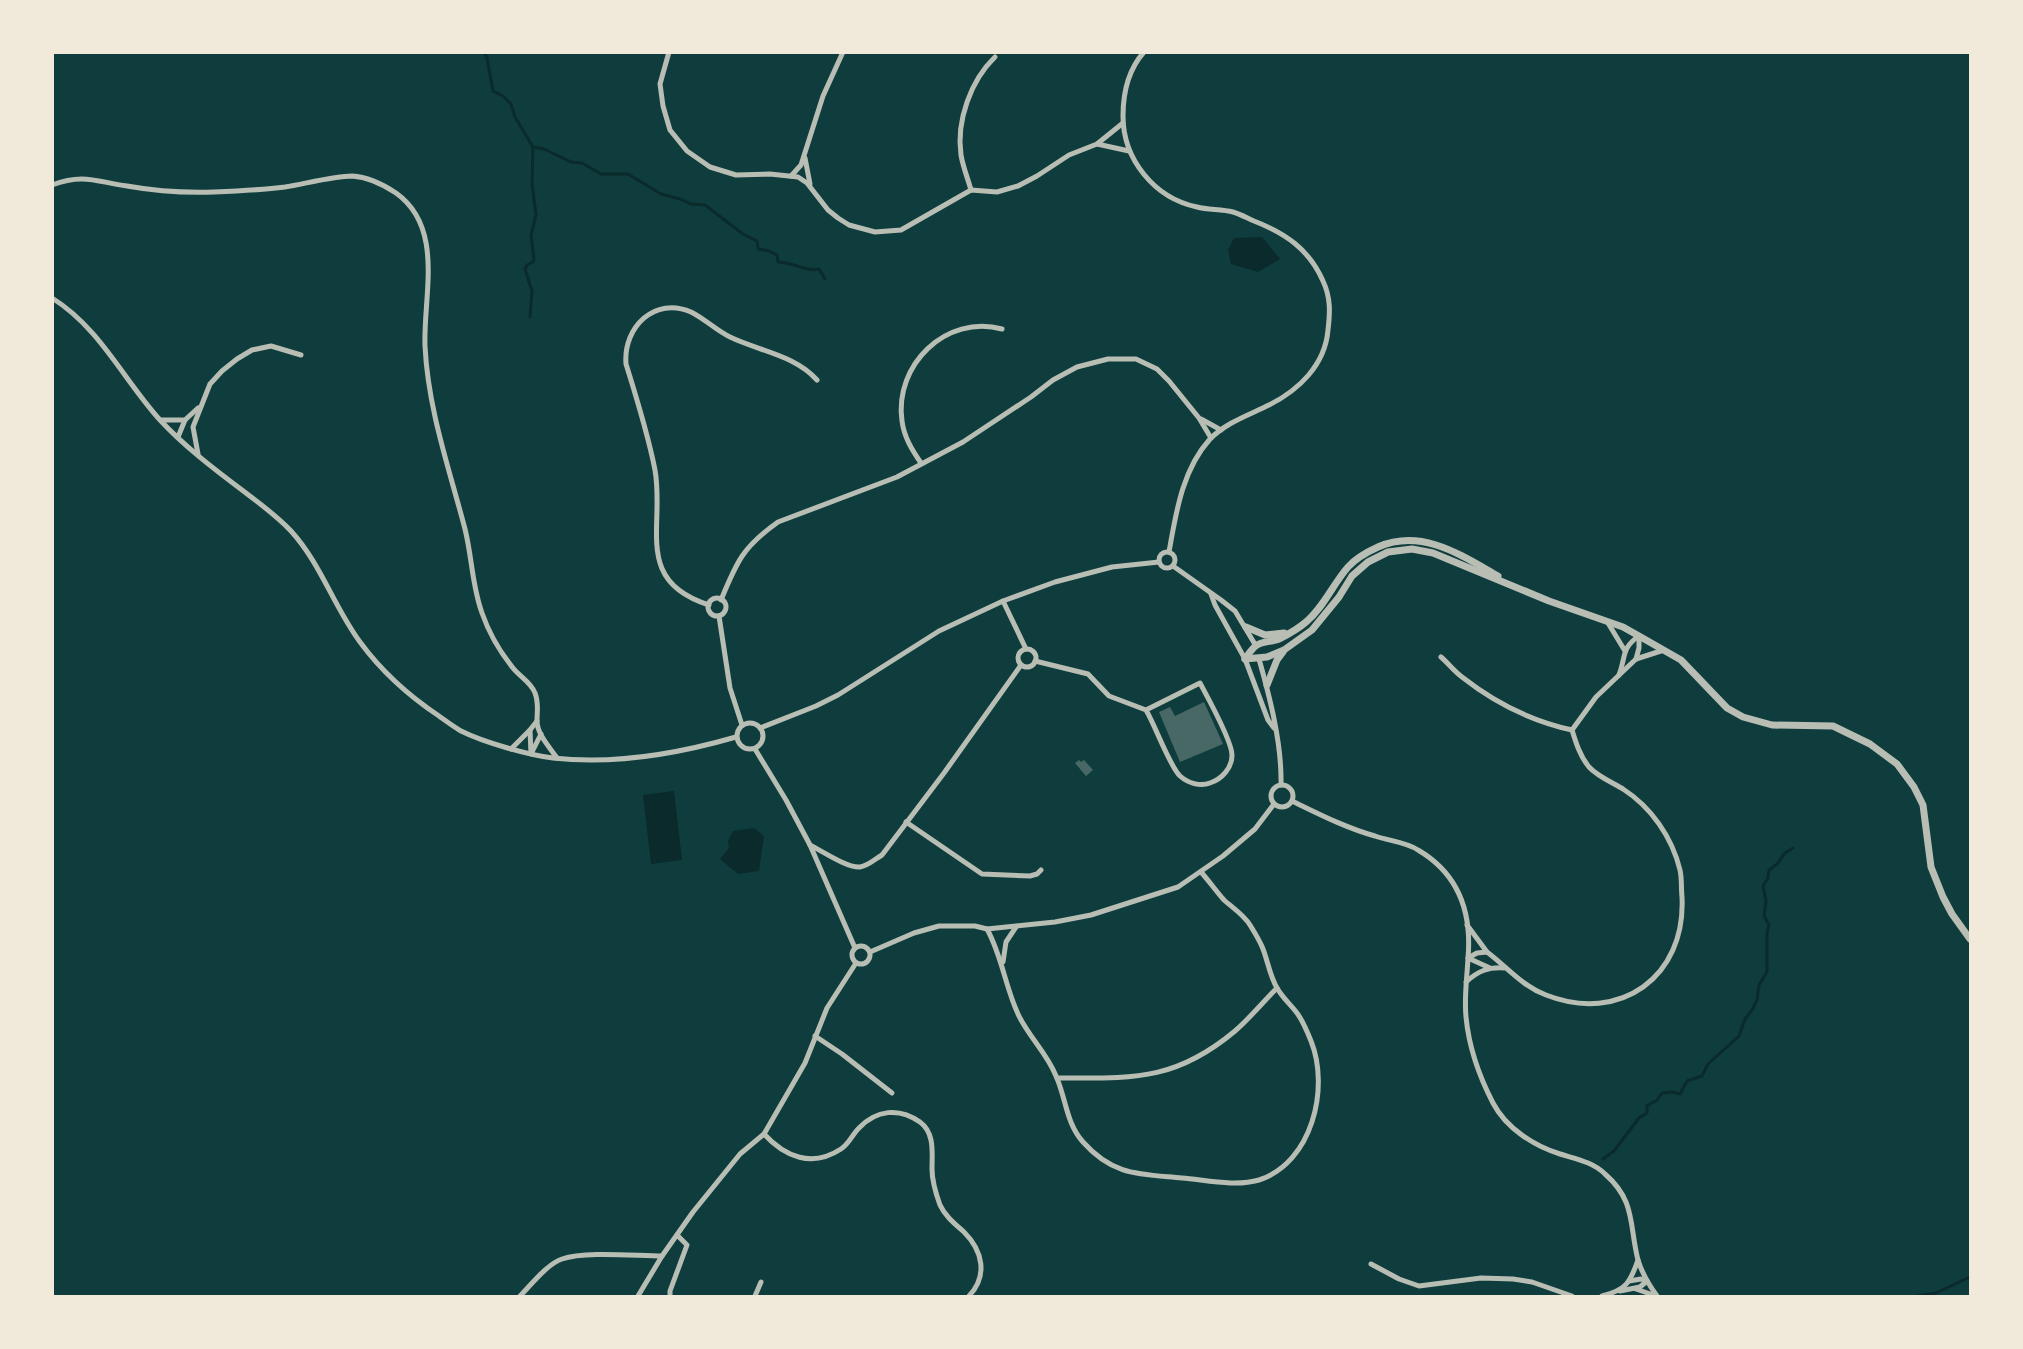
<svg xmlns="http://www.w3.org/2000/svg" width="2023" height="1349" viewBox="0 0 2023 1349" font-family="'Roboto Condensed',sans-serif">
<rect width="100%" height="100%" fill="#0f3d3e"/>
<!-- water -->
<g fill="#0a2a2b">
<path d="M 1262,237 L 1280,259 L 1258,272 L 1231,264 L 1228,250 L 1234,238 Z"/>
<path d="M 674,791 L 682,860 L 651,864 L 643,795 Z"/>
<path d="M 754,828 L 764,836 L 759,871 L 738,874 L 720,859 L 729,848 L 728,841 L 733,831 Z"/>
</g>
<g fill="none" stroke-linecap="round" stroke-linejoin="round">
<!-- stream -->
<g stroke="#0a2a2b" stroke-width="3">
<path d="M 484,52 L 487,58 L 493,91 L 503,96 L 511,104 L 515,117 L 533,147 L 532,184 L 536,215 L 531,235 L 534,259 L 533,262 L 527,265 L 525,269 L 532,291 L 530,317"/>
<path d="M 533,147 L 544,149 L 571,162 L 582,163 L 601,174 L 628,174 L 661,194 L 680,199 L 691,204 L 705,205 L 743,234 L 757,241 L 758,249 L 769,251 L 777,255 L 778,262 C 793,262 805,272 819,269 L 825,279"/>
<path d="M 1603,1159 L 1614,1151 L 1639,1118 L 1647,1113 L 1647,1106 L 1657,1100 L 1662,1093 L 1672,1092 L 1680,1094 L 1687,1081 L 1702,1076 L 1708,1064 L 1739,1036 L 1745,1019 L 1752,1010 L 1757,1000 L 1759,985 L 1767,972 L 1767,932 L 1769,925 L 1764,916 L 1766,901 L 1763,886 L 1768,878 L 1769,870 L 1777,864 L 1785,853 L 1793,848"/>
<path d="M 1917,1296 L 1936,1293 L 1970,1277"/>
</g>
</g>
<!-- building -->
<g fill="#486865">
<path d="M 1204,702 L 1223,744 L 1180,762 L 1159,712 L 1170,707 L 1175,716 Z"/>
<path d="M 1079,760 L 1081,762 L 1084,760 L 1093,770 L 1086,776 L 1075,763 Z"/>
</g>
<g fill="none" stroke-linecap="round" stroke-linejoin="round">
<!-- path -->
<path stroke="#f1e9da" stroke-width="1.5" d="M 1130,1296 L 1131,1296"/>
<!-- minor -->
<g stroke="#b8beb3" stroke-width="5">
<path d="M 669,52 L 660,84 L 663,106 L 670,130 L 687,151 L 710,167 L 736,175 L 770,174 L 798,177 L 807,183 L 828,210 L 838,218 L 849,225 L 875,232 L 901,230 L 971,190 L 997,192 L 1018,186 L 1037,176 L 1069,155 L 1097,144 L 1123,123"/>
<path d="M 1144,52 C 1128,70 1123,93 1123,116 C 1123,159 1154,198 1197,207 C 1208,210 1221,209 1233,212 C 1240,214 1247,218 1254,221 C 1285,233 1309,249 1323,281 C 1331,298 1330,313 1328,330 C 1325,365 1299,390 1269,405 C 1249,415 1227,422 1210,439 C 1182,470 1176,513 1169,552"/>
<path d="M 1097,144 L 1129,151"/>
<path d="M 805,158 L 810,184"/>
<path d="M 791,176 L 801,165 L 823,96 L 843,52"/>
<path d="M 52,185 C 84,173 97,182 127,186 C 155,191 186,193 214,192 C 238,191 262,190 285,187 C 304,184 334,176 352,176 C 367,177 384,185 396,193 C 445,228 423,296 425,346 C 428,409 449,468 465,529 C 472,557 472,586 482,613 C 489,633 500,652 513,668 C 519,676 531,682 535,693 C 539,703 537,711 537,721 C 537,734 550,748 557,758"/>
<path d="M 971,190 C 968,179 963,167 961,155 C 956,121 971,80 995,57"/>
<path d="M 52,298 C 100,328 123,379 160,420 C 184,446 214,469 242,490 C 259,503 276,515 291,531 C 321,564 334,607 360,642 C 382,672 409,696 439,716 C 446,721 454,727 461,731 C 483,742 528,755 553,758 C 614,765 677,754 736,737"/>
<path d="M 1201,419 L 1221,430"/>
<path d="M 161,420 L 185,420 L 198,408"/>
<path d="M 178,437 L 185,420"/>
<path d="M 198,454 L 193,427 L 210,384 L 222,371 L 237,359 L 252,350 L 271,346 L 301,355"/>
<path d="M 921,463 C 912,450 904,437 902,421 C 894,365 946,314 1002,329"/>
<circle cx="1167" cy="560" r="8"/>
<path d="M 1173,566 L 1221,600 L 1235,611 L 1256,646"/>
<path d="M 1211,594 L 1215,605 L 1245,659 L 1268,720 L 1274,728"/>
<circle cx="717" cy="607" r="9"/>
<path d="M 721,600 C 737,561 743,547 778,522 L 897,477 L 963,442 L 1031,397 L 1053,380 L 1077,367 L 1108,359 L 1136,359 L 1157,369 L 1169,381 L 1199,418 L 1211,438"/>
<path d="M 1003,601 L 1026,649"/>
<path d="M 709,605 C 633,581 665,526 655,470 C 648,434 637,399 626,364 C 623,327 655,296 691,312 C 705,319 717,331 730,337 C 759,351 795,355 817,380"/>
<path d="M 719,616 L 730,688 L 742,725"/>
<path d="M 1608,623 L 1625,651"/>
<circle cx="1027" cy="658" r="9"/>
<path d="M 1441,657 C 1448,663 1454,671 1462,677 C 1495,703 1531,721 1572,730"/>
<path d="M 1259,659 C 1270,698 1282,744 1281,785"/>
<path d="M 1636,659 L 1639,648 L 1639,636"/>
<path d="M 1035,661 L 1088,674 L 1109,696 L 1146,710 C 1155,725 1170,767 1180,776 C 1188,783 1200,787 1210,783 C 1222,779 1232,768 1232,755 C 1232,741 1208,698 1200,683 L 1146,710"/>
<path d="M 1619,675 C 1626,657 1621,648 1639,636"/>
<circle cx="750" cy="736" r="13"/>
<path d="M 760,728 L 816,706 L 838,695 L 939,631 L 1003,601 L 1055,582 L 1112,567 L 1159,562"/>
<path d="M 530,730 L 531,754"/>
<path d="M 511,749 L 530,730 L 537,721"/>
<path d="M 755,749 L 786,800 L 810,845 L 855,948"/>
<path d="M 532,752 L 541,734"/>
<circle cx="1282" cy="796" r="11"/>
<path d="M 1292,801 C 1319,814 1346,828 1375,836 C 1389,841 1406,842 1418,850 C 1459,874 1472,912 1468,958 C 1467,978 1464,997 1466,1017 C 1469,1048 1479,1076 1493,1103 C 1506,1128 1534,1146 1560,1154 C 1576,1159 1593,1162 1605,1174 C 1636,1201 1629,1225 1638,1260 C 1642,1273 1649,1285 1657,1296"/>
<path d="M 906,822 L 982,874 L 1030,876 L 1037,874 L 1041,870"/>
<path d="M 810,845 C 822,851 847,868 860,867 C 868,866 875,859 882,855 L 944,773 L 1021,665"/>
<path d="M 1467,925 L 1487,952"/>
<path d="M 987,929 C 1002,956 1005,986 1018,1014 C 1028,1036 1047,1053 1056,1076 C 1066,1098 1066,1123 1083,1142 C 1113,1176 1140,1174 1182,1178 C 1206,1180 1235,1187 1259,1180 C 1312,1163 1330,1088 1311,1041 C 1307,1031 1303,1021 1297,1013 C 1290,1004 1282,997 1277,988 C 1270,976 1268,962 1263,949 C 1260,941 1255,933 1250,925 C 1244,915 1233,908 1224,900 C 1216,891 1209,881 1201,872"/>
<circle cx="861" cy="955" r="9"/>
<path d="M 870,952 L 914,933 L 939,926 L 975,926 L 987,929 L 1055,922 L 1091,915 L 1178,887 L 1223,856 L 1255,829 L 1274,804"/>
<path d="M 1003,962 L 1006,942 L 1016,927"/>
<path d="M 1490,968 L 1468,958 L 1477,953 L 1487,952 C 1507,967 1522,986 1546,995 C 1620,1024 1686,977 1682,897 C 1681,888 1682,878 1680,870 C 1672,837 1651,807 1623,789 C 1613,783 1597,776 1589,767 C 1580,756 1576,743 1572,730 L 1596,697 L 1636,659 L 1664,650"/>
<path d="M 1466,982 C 1478,971 1488,967 1504,968"/>
<path d="M 815,1036 L 842,1054 L 892,1093"/>
<path d="M 1057,1078 C 1132,1078 1174,1082 1235,1031 C 1250,1018 1263,1002 1277,988"/>
<path d="M 764,1134 C 785,1157 812,1168 841,1149 C 849,1144 852,1135 859,1128 C 876,1110 899,1107 920,1122 C 935,1133 932,1153 932,1169 C 932,1180 936,1194 940,1205 C 945,1216 955,1224 964,1232 C 983,1251 988,1276 969,1296"/>
<path d="M 1371,1264 L 1399,1279 L 1419,1286 L 1481,1278 L 1513,1279 L 1532,1282 L 1572,1296"/>
<path d="M 1629,1281 L 1641,1279 L 1647,1281"/>
<path d="M 1636,1289 L 1656,1296"/>
<path d="M 1620,1291 L 1640,1287 L 1647,1281"/>
<path d="M 520,1296 C 531,1285 547,1264 562,1259 C 585,1251 636,1256 662,1256"/>
<path d="M 638,1296 L 662,1256 L 693,1212 L 740,1154 L 764,1134 L 805,1063 L 827,1008 L 856,963"/>
<path d="M 670,1296 L 670,1291 L 687,1245 L 677,1235"/>
<path d="M 755,1296 L 761,1282"/>
<path d="M 1602,1296 C 1626,1290 1630,1283 1638,1260"/>
</g>
<!-- tertiary -->
<g stroke="#b8beb3" stroke-width="7">
<path d="M 1246,627 L 1265,635 L 1284,633"/>
<path d="M 1245,659 L 1267,657 L 1284,650 L 1312,630 L 1339,597 L 1352,576 L 1368,562 L 1388,552 L 1412,549 L 1433,553 L 1549,601 L 1623,627 L 1639,636 L 1681,660 L 1727,708 L 1743,717 L 1772,725 L 1833,726 L 1870,744 L 1897,764 L 1914,787 L 1923,805 L 1931,867 L 1943,897 L 1952,914 L 1970,939"/>
<path d="M 1245,659 C 1248,655 1252,648 1257,645 C 1263,641 1272,642 1279,639 C 1287,635 1299,628 1306,622 C 1324,607 1333,584 1348,567 C 1356,558 1367,552 1378,547 C 1422,528 1461,555 1498,576"/>
<path d="M 1267,685 L 1277,660 L 1283,652"/>
</g>
</g>
<!-- border -->
<rect width="2023" height="1349" fill="none" stroke="#f1e9da" stroke-width="108"/>
</svg>
